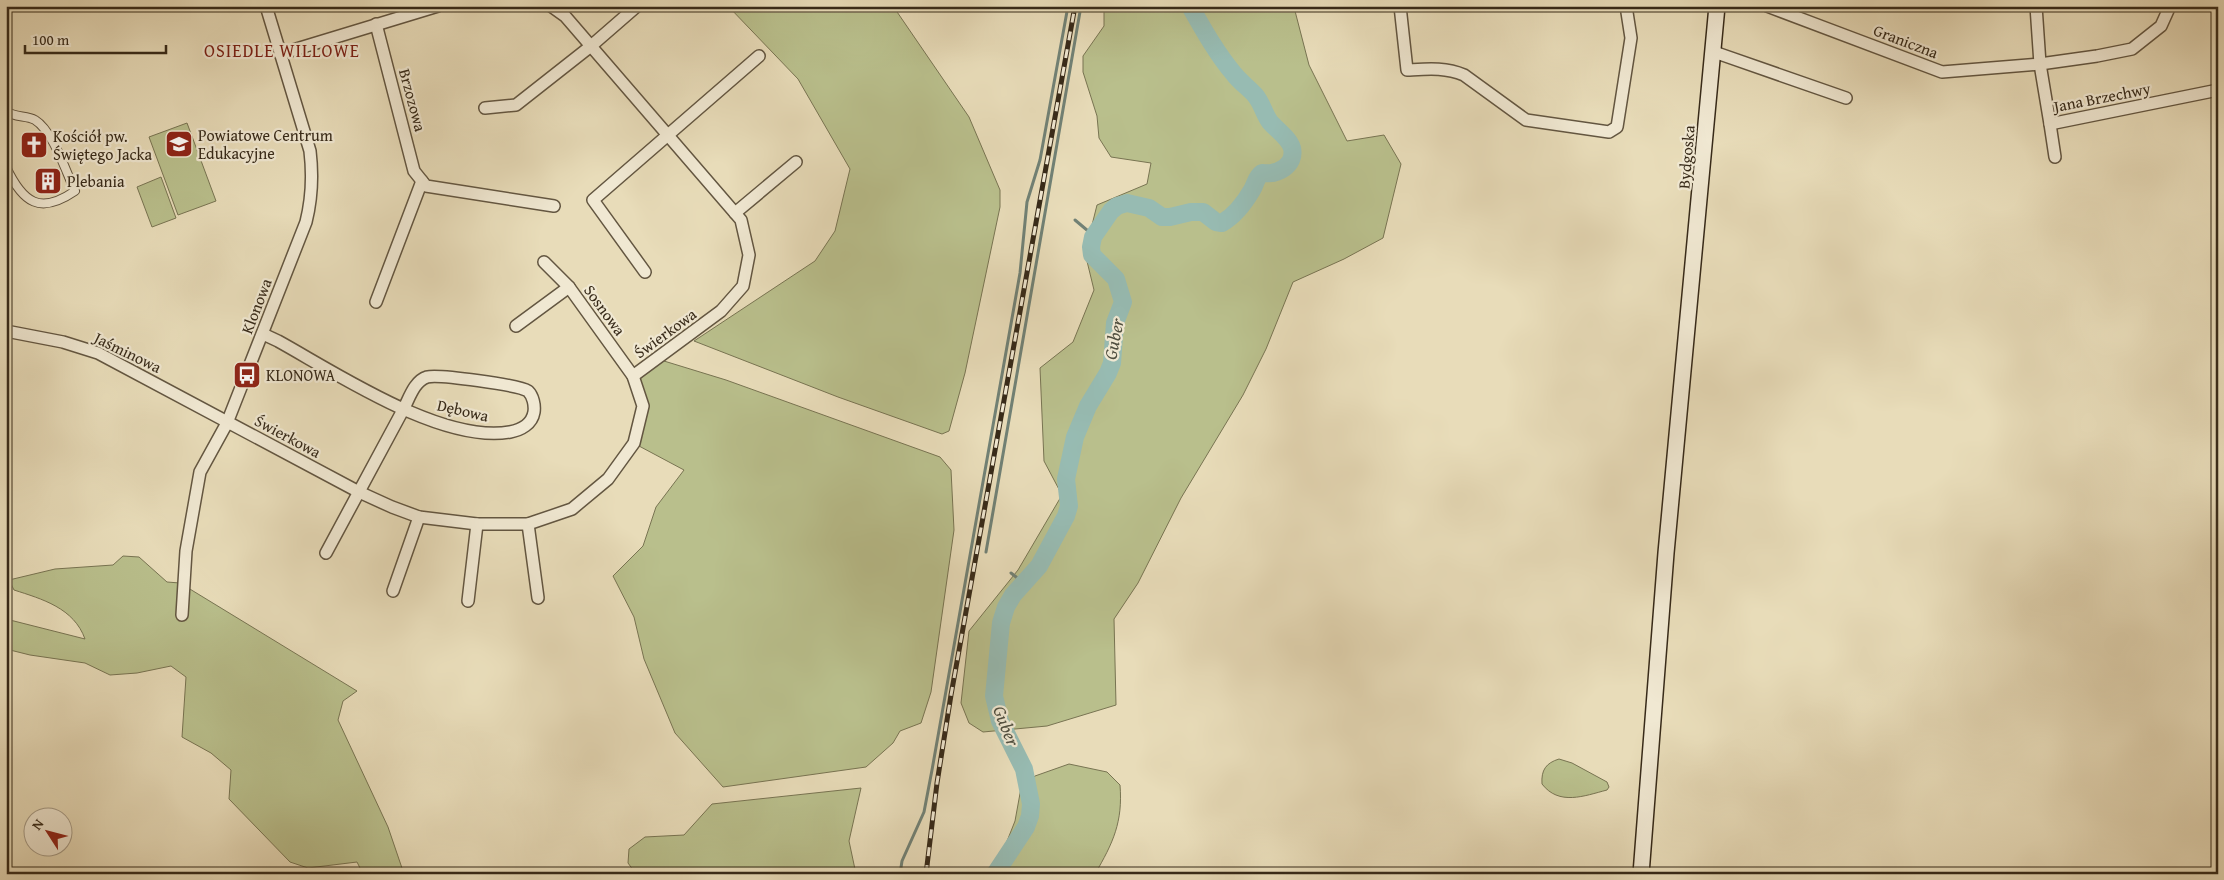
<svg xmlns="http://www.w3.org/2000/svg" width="2224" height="880" viewBox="0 0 2224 880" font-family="'Gentium Book Plus',serif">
<rect width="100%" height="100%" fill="#e8dcb9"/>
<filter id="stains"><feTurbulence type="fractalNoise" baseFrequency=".004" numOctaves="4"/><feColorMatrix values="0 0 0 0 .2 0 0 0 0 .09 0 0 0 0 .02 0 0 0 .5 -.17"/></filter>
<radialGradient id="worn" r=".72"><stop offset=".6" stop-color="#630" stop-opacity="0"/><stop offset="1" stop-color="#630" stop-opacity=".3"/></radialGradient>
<!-- green -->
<g fill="#b9bf8c" stroke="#787452">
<path d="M 728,6 L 893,6 L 969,117 L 1000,190 L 1000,207 L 965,373 L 949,431 L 942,434 L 838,397 L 694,341 L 815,261 L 835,231 L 850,169 L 798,79 Z"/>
<path d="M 1104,6 L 1316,6 L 1316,9 L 1295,11 L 1309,65 L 1347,141 L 1384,135 L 1401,164 L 1383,238 L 1344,259 L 1293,282 L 1266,349 L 1243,395 L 1181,498 L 1138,583 L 1114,619 L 1116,705 L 1047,726 L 983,732 L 969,723 L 961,703 L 969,631 L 1018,570 L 1062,495 L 1044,461 L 1040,368 L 1073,342 L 1094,290 L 1085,253 L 1097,205 L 1147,184 L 1151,163 L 1111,157 L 1099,138 L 1097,116 L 1083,72 L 1083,56 L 1104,26 Z"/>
<path d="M 187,123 L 216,201 L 178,215 L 149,137 Z"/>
<path d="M 161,177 L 176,218 L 152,227 L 137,187 Z"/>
<path d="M 664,361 L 726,380 L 940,457 L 951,470 L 954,530 L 931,692 L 921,723 L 900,731 L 893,743 L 866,767 L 723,787 L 675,733 L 644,659 L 634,617 L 613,576 L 643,546 L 656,507 L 684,470 L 639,446 L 638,377 Z"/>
<path d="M 123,556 L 139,557 L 167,582 L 180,583 L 357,691 L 343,701 L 338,720 L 388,827 L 404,874 L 363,874 L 357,862 L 308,868 L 290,862 L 229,799 L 231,770 L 211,753 L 182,737 L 186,677 L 171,666 L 137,673 L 110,675 L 85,663 L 30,655 L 6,649 L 6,619 L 85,639 C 74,608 42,599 14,590 L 9,580 L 55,569 L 113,565 Z"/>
<path d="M 1559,759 L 1572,763 L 1607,782 L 1609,787 L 1607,790 C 1584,796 1559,806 1542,784 C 1541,770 1546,763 1559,759 Z"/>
<path d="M 1069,764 L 1107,772 L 1120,785 C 1123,822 1113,843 1095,874 L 994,874 L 1015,821 L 1021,788 L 1035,776 Z"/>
<path d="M 861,788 L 849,841 L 856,874 L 636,874 L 628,863 L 629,849 L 645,837 L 684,835 L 712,804 Z"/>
</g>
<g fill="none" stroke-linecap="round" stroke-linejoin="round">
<!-- stream -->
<g stroke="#718175" stroke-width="3">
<path d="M 1075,220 L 1094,236"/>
<path d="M 986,552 L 1081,6"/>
<path d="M 1011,573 L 1025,584"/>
<path d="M 900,874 L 902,861 L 924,812 L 932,770 L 1020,273 L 1027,202 L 1040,160 L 1068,6"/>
</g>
<!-- river -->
<path stroke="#97bbb2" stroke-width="18" d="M 995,874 L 1026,827 L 1030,816 L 1031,804 L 1024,769 L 1000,721 L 994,696 L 1001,623 L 1006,607 L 1013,595 L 1039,566 L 1066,516 L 1069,506 L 1066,479 L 1075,437 L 1088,406 L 1108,373 L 1112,363 L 1115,323 L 1123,302 L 1116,279 L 1092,255 L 1091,247 L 1093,237 L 1111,211 L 1117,206 L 1127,203 L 1149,208 L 1162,217 L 1170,217 L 1191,212 L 1203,212 L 1216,222 L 1222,223 C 1234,216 1245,202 1252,190 C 1256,183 1256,177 1262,173 C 1277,175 1296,166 1292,148 C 1289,138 1277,130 1270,122 C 1264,114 1262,103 1255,95 C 1249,88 1240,82 1234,74 C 1217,54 1203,29 1190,6"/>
<!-- pedestrian casing -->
<g stroke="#635641" stroke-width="10">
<path id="pedestrian" d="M 6,111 C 15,118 26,115 35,120 C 53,131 66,172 75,191 C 40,215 23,203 6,167"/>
</g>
<!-- minor casing -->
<g stroke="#635641" stroke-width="14">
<g id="minor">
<path d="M 551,6 L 565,16 L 741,220 L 749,255 L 743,286 L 721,311 L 633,376"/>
<path d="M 1400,6 L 1407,70 C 1427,69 1445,67 1464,75 L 1526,120 L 1609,132 L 1617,127 L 1631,38 L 1626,6"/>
<path d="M 1767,6 L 1942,72 L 2040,64 L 2097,56 L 2132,49 L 2161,26 L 2170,6"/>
<path d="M 2036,6 L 2040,64 L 2050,124 L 2218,90"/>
<path d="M 376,24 L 414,171 L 426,186 L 554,206"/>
<path d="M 1714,52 L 1846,98"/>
<path d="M 280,54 L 438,6"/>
<path d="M 485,108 L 516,105 L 591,46 L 637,6"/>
<path d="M 2050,124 L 2055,157"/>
<path d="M 735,213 L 796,162"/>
<path d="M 645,272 L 593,200 L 759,56"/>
<path d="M 376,302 L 422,181"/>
<path d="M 516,326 L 569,287"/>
<path d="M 6,331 L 63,342 L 98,353 L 359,492 L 392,507 L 419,517 L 477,524 L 528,524 L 572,509 L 608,479 L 634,443 L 643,406 L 633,376 L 569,287 L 544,262"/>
<path d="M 263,334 L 278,341 C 336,373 442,444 510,432 C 521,430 532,424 534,412 C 535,405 533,396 528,391 C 519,385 438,374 427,377 C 414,381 409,399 403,410 L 326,553"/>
<path d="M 528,524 L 538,598"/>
<path d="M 393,591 L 419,517"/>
<path d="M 468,601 L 477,524"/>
<path d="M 182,615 L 186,551 L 200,472 L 227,423 L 306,222 C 312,198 313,176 310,151 L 266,6"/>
</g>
</g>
<!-- secondary casing -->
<g stroke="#372a19" stroke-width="18">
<path id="secondary" d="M 1641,874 L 1666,553 L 1717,6"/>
</g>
<!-- pedestrian -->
<use href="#pedestrian" stroke="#f0e8d2" stroke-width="8"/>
<!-- minor -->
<use href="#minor" stroke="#f0e8d2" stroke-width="11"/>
<!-- secondary -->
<use href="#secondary" stroke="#f0e8d2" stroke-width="15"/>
<!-- rail casing -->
<g stroke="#372a19" stroke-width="5">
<path id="rail" d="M 926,874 L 937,783 L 951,695 L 1075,6"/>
</g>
<!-- rail -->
<use href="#rail" stroke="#f0e8d2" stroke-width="3" stroke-dasharray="9" stroke-linecap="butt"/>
</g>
<!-- icons -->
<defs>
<g id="school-square" transform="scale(1.4375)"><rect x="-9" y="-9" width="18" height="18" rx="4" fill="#8f2418" stroke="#f0e8d2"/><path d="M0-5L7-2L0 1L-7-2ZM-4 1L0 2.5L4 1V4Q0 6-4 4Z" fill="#fff"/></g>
<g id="church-square" transform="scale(1.4375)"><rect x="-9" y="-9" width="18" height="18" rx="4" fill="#8f2418" stroke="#f0e8d2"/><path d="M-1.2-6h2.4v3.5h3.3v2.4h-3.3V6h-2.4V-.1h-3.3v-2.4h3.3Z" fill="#fff"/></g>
<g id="building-square" transform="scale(1.4375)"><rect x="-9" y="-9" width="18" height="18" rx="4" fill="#8f2418" stroke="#f0e8d2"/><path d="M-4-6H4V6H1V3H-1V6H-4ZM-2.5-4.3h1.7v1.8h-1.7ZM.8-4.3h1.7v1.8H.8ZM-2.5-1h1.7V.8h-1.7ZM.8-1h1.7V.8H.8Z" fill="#fff"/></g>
<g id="bus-square" transform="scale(1.4375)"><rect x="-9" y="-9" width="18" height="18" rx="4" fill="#8f2418" stroke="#f0e8d2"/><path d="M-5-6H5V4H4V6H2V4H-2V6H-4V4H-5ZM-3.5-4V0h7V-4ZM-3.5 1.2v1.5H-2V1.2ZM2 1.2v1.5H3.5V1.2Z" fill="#fff"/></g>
</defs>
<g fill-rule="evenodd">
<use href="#school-square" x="179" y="144"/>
<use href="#church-square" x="34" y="145"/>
<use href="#building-square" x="48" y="181"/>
<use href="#bus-square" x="247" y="375"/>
</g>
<g text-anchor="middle" stroke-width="4.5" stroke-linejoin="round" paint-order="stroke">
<!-- street labels -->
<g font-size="16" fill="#372a19" stroke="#f0e8d2">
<text transform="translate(1906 41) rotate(21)" y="6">Graniczna</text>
<text transform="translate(2102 97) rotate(-11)" y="6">Jana Brzechwy</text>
<text transform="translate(413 100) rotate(75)" y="6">Brzozowa</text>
<text transform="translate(1686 157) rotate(-85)" y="6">Bydgoska</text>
<text transform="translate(256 306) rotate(-69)" y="6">Klonowa</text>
<text transform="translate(605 310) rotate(54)" y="6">Sosnowa</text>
<text transform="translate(665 333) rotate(-36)" y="6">Świerkowa</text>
<text transform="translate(128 352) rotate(26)" y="6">Jaśminowa</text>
<text transform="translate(463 410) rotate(13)" y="6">Dębowa</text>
<text transform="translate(288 436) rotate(28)" y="6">Świerkowa</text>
</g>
<!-- poi labels -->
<g font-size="16" fill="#372a19" stroke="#f0e8d2" text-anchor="start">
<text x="198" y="141">Powiatowe Centrum<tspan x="198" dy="18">Edukacyjne</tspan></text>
<text x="53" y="142">Kościół pw.<tspan x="53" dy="18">Świętego Jacka</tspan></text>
<text x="67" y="187">Plebania</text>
<text x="266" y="381">KLONOWA</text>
</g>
<!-- neighbourhood labels -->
<g font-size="18" letter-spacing="1" fill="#7a1f14" stroke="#f0e8d2">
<text x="282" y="57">OSIEDLE WILLOWE</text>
</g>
<!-- water labels -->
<g font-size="18" font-style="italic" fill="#4f4e3f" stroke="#f0e8d2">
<text transform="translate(1114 339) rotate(-79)" y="6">Guber</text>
<text transform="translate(1006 726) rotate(68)" y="6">Guber</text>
</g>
</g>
<!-- margin -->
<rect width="2224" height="880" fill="none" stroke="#e8dcb9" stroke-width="25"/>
<rect x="8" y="8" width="2209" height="865" fill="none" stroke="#372a19" stroke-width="2.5"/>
<rect x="12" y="12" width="2199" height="855" fill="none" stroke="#372a19"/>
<!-- north arrow -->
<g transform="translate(48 832) rotate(306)"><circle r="24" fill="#f0e8d2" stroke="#a69c88"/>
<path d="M0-4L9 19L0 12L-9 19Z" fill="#8f2418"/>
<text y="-8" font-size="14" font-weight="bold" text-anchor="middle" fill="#372a19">N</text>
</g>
<!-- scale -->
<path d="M25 45v8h141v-8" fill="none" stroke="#372a19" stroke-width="2.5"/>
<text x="32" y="45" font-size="15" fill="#372a19" stroke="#f0e8d2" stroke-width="4" paint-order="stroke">100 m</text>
<rect width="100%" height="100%" filter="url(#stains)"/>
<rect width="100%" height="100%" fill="url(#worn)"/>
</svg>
